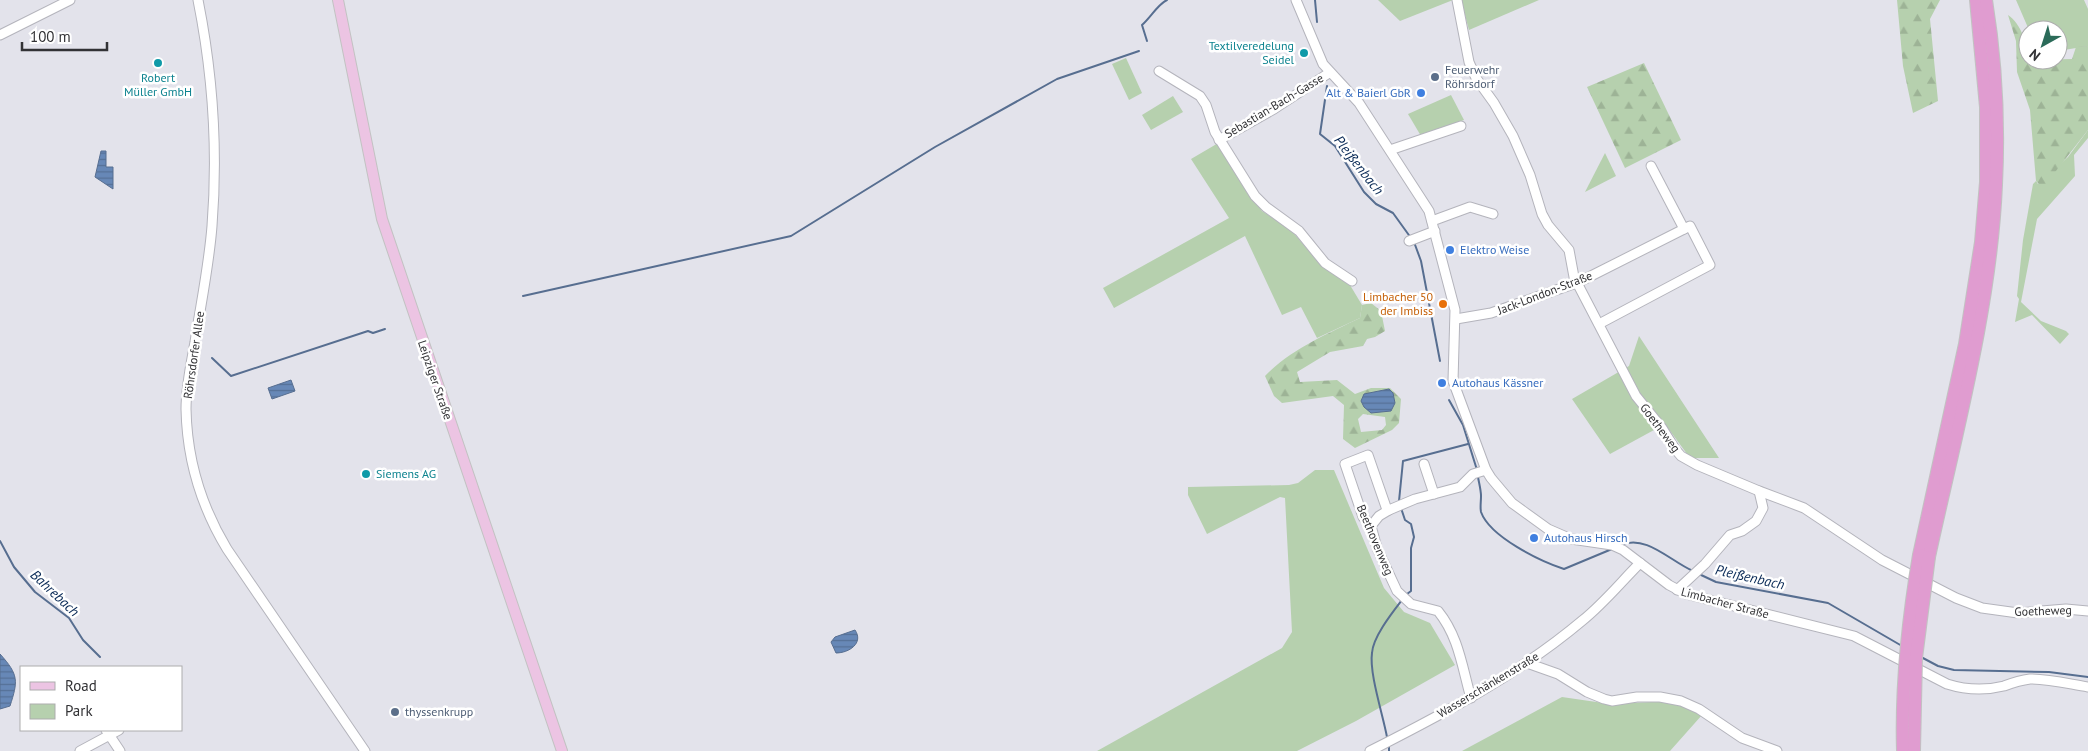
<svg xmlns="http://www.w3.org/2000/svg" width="2088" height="751" viewBox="0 0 2088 751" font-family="'PT Sans',sans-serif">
<defs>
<pattern id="forest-firs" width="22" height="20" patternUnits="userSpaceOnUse" patternTransform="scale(1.25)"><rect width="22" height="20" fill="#b6d0ae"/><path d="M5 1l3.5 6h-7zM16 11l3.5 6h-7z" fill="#9db396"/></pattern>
<pattern id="water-rules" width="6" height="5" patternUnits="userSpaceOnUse" patternTransform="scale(1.25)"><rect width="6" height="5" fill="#6788b7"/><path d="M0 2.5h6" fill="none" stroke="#557096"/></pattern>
</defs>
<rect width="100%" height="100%" fill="#e3e3eb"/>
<!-- green -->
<g fill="#b6d0ae">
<path d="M 1378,0 L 1453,0 L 1400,21 Z"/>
<path d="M 1461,0 L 1539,0 L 1469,30 Z"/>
<path d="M 2016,0 L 2084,0 L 2088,9 L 2088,46 L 2058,51 L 2058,30 L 2029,30 Z"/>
<path d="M 1126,58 L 1142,93 L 1129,100 L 1112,64 Z"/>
<path d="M 1451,95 L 1464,120 L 1421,136 L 1408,114 Z"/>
<path d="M 1173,96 L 1183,112 L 1151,130 L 1142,115 Z"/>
<path d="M 2088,130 L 2088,138 L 2074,155 L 2075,176 L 2037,219 L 2021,302 L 2041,321 L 2066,331 L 2069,334 L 2060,344 L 2032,315 L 2015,322 L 2019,299 L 2017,296 L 2023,240 L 2033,184 L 2036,181 L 2038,184 L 2068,157 Z"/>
<path d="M 1220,142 L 1237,175 L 1262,211 L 1291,230 L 1320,264 L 1350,285 L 1362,305 L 1360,318 L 1317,338 L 1301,307 L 1282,315 L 1245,236 L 1114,308 L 1103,288 L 1229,218 L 1191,159 Z"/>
<path d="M 1605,153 L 1616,176 L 1585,192 Z"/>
<path d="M 1639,336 L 1719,458 L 1690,458 L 1665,424 L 1610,454 L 1572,399 L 1629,366 Z"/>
<path d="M 1315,470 L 1334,470 L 1384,588 L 1404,612 L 1430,623 L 1455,665 L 1356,721 L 1297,751 L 1097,751 L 1282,648 L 1292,632 L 1285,498 L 1280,497 L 1207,534 L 1188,495 L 1188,487 L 1289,485 L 1298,483 Z"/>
<path d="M 1562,697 L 1610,704 L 1672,701 L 1702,715 L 1670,751 L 1462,751 Z"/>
</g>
<!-- forest -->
<g fill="url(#forest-firs)" fill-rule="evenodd">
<path d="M 1897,0 L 1940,0 L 1930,19 L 1938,101 L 1913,113 L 1903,66 Z"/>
<path d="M 2008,15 C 2021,23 2028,46 2028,60 L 2072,59 L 2076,47 L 2088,46 L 2088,130 L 2045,185 L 2041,186 L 2036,181 L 2030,110 L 2017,72 L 2016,41 Z"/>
<path d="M 1644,63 L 1681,140 L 1625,168 L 1587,87 Z"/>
<path d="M 1371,303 L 1381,311 L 1385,331 L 1375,337 L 1367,339 L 1363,346 L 1330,352 L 1297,372 L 1300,382 L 1337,380 L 1355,394 L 1371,388 L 1390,388 L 1401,399 L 1399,423 L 1392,430 L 1355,448 L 1343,439 L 1344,405 L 1333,396 L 1282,403 L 1274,396 L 1265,376 C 1291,349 1327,334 1360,318 L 1362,305 ZM 1363,414 L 1385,417 L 1386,425 L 1382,430 L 1361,432 L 1358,419 Z"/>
</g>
<!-- water -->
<g fill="url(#water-rules)" stroke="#576e90">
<path d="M 101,151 L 106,151 L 106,167 L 113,167 L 113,189 L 95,177 Z"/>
<path d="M 291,380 L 295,391 L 272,399 L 268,388 Z"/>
<path d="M 1389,389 L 1393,393 L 1395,403 L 1391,411 L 1371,413 L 1364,407 L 1361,401 L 1364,394 Z"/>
<path d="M 855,630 C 864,643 849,653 836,653 L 831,642 L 835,637 Z"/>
<path d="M 0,654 C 19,675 18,681 10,706 L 0,709 Z"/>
</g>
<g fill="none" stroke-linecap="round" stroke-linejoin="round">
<!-- stream -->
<g stroke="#576e90" stroke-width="2">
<path d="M 1315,0 L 1317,22"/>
<path d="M 1147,41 L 1142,25 C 1151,17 1158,4 1167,0"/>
<path d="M 1327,86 L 1320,134 L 1335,146 L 1364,192 L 1376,204 L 1393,213 L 1411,238"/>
<path d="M 1414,242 L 1421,261 L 1440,361"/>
<path d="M 523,296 L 791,236 L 935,147 L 1057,79 L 1139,51"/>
<path d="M 212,358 L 231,376 L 368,331 L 373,333 L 385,329"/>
<path d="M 1449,400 L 1463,425 L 1477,470"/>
<path d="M 1478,477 C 1479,483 1481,490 1481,496 C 1481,502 1480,507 1481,512 C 1490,537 1540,561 1564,569 L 1612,549"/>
<path d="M 1399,501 L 1403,461 L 1468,444"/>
<path d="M 1401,508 L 1405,520 L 1411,524 L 1414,537 L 1411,548 L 1411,591 L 1407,594"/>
<path d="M 0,541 L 14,567 L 35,592 L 69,618 L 83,640 L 100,657"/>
<path d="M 1621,545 C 1646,534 1670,561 1693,571"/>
<path d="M 1699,574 L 1716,582 L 1828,603 L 1902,646"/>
<path d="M 1921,657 L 1938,666 L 1954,670 L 2049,672 L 2088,677"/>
<path d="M 1387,737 C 1383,715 1369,673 1372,653 C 1373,637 1392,613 1402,600"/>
<path d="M 1389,747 L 1389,751"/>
</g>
<!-- minor casing -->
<g stroke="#b4b4bc" stroke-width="11">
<g id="minor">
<path d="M 198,0 C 213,75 218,149 212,226 C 209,265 201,303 195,342 C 191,364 186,386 186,409 C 187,459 201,506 227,549 L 365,751"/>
<path d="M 1296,0 L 1323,64 L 1359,103 L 1429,211 L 1455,310 L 1453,381 L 1486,470 L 1491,478 L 1512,503 L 1548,529 L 1571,539 L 1612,545 L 1623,550 L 1669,585 L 1686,594 L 1854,636 L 1947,684 C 1966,690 1984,691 2004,686 C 2012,683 2022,680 2030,679 C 2050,679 2069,684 2088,687"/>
<path d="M 1457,0 L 1469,62 L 1476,78 L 1494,103 L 1513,136 L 1530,175 L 1542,214 L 1548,225 L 1569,250 L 1574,277 L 1636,396 L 1662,428 L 1675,449 L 1681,456 L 1697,465 L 1759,491 L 1804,508 L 1882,560 L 1956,598 L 1982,608 L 2018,613 L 2066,609 L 2088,611"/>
<path d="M 0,35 L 70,0"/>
<path d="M 1159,71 L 1200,96 L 1206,105 L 1215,132 L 1255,196 L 1266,207 L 1299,231 L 1325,263 L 1352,281"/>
<path d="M 1219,140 L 1274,109 L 1329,73"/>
<path d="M 1390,150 L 1461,126"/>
<path d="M 1651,166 L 1684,229"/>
<path d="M 1432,221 L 1470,207 L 1493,214"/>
<path d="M 1409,241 L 1435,231"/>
<path d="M 1456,319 L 1491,313 L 1579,282 L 1690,226 L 1710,265 L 1599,324"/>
<path d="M 1424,464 L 1434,494"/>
<path d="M 1371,526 L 1379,516 L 1389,510"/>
<path d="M 1677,590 L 1705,564 L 1730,535 L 1742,531 L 1756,521 L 1763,508 L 1759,491"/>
<path d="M 1527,663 L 1558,674 L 1587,692 L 1604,699 L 1612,701 L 1637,697 L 1660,697 L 1681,701 L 1699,709 L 1742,738 L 1777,751"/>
<path d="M 1471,698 C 1462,667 1459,637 1438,611 L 1411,604 L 1397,591 L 1377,548 L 1371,526 L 1363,517 L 1345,464 L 1368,455 L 1386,507 L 1389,510 L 1415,499 L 1460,487 L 1473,474 L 1486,470"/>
<path d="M 106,730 L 120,751"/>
<path d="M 80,751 L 119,730"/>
<path d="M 1370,751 C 1445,713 1519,674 1583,620 C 1604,603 1621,582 1640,563"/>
</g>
</g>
<!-- major casing -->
<g stroke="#c2c2c2" stroke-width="12">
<path id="major" d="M 338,0 L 382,219 L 562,751"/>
</g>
<!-- highway casing -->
<g stroke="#c2c2c2" stroke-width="14">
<g id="highway">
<path d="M 1919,555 L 1965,344 L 1981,242 L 1986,182 L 1986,107 L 1976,0"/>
<path d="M 1929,557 C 1955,437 1991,307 1996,185 C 1999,124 1996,61 1986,0"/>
</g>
</g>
<!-- minor -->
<use href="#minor" stroke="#fff" stroke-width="9"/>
<!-- major -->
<use href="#major" stroke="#ecc4e3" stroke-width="10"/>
<!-- highway -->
<use href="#highway" stroke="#e09cd0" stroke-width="12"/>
<!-- highway-bridge casing -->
<g stroke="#c2c2c2" stroke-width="14" stroke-linecap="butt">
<g id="highway-bridge">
<path d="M 1903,751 C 1901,685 1908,620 1919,555"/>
<path d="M 1914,751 L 1916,658 L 1929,557"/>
</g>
</g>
<!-- highway-bridge -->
<use href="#highway-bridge" stroke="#e09cd0" stroke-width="12"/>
</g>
<!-- markers -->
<g fill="#0f9aa8" stroke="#fff" stroke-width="2">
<circle cx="1304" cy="53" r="5"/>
<circle cx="158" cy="63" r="5"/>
<circle cx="366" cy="474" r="5"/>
</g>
<g fill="#5c6f8a" stroke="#fff" stroke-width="2">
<circle cx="1435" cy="77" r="5"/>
<circle cx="395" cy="712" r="5"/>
</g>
<g fill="#3f7fe0" stroke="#fff" stroke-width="2">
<circle cx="1421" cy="93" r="5"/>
<circle cx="1450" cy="250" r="5"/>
<circle cx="1442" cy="383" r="5"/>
<circle cx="1534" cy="538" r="5"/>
</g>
<circle fill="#e8710a" stroke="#fff" stroke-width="2" cx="1443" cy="304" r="5"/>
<g text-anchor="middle" stroke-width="5" stroke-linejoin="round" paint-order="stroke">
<!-- culture labels -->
<g font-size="12" fill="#0d838f" stroke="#fff" text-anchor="end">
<text x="1294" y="50">Textilveredelung<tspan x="1294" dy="14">Seidel</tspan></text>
<text x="158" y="82" text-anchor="middle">Robert<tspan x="158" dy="14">Müller GmbH</tspan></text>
<text x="376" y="478" text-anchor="start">Siemens AG</text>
</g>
<!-- service labels -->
<g font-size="12" fill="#4e5e75" stroke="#fff" text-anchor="start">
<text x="1445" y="74">Feuerwehr<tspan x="1445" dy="14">Röhrsdorf</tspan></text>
<text x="405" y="716">thyssenkrupp</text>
</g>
<!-- shop labels -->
<g font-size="12" fill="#366cbe" stroke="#fff" text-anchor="start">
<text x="1411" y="97" text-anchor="end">Alt &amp; Baierl GbR</text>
<text x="1460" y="254">Elektro Weise</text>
<text x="1452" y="387">Autohaus Kässner</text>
<text x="1544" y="542">Autohaus Hirsch</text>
</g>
<!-- street labels -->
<g font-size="12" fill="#323235" stroke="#fff">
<text transform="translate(1274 106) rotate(-31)" y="4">Sebastian-Bach-Gasse</text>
<text transform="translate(1545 293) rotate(-21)" y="4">Jack-London-Straße</text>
<text transform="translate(194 355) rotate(-82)" y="4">Röhrsdorfer Allee</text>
<text transform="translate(435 380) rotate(71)" y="4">Leipziger Straße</text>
<text transform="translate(1660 428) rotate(53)" y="4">Goetheweg</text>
<text transform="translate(1375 540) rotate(67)" y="4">Beethovenweg</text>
<text transform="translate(1725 603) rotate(15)" y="4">Limbacher Straße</text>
<text transform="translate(2043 611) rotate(-2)" y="4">Goetheweg</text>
<text transform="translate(1488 685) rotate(-31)" y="4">Wasserschänkenstraße</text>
</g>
<!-- food labels -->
<g font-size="12" fill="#c56008" stroke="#fff" text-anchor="end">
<text x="1433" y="301">Limbacher 50<tspan x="1433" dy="14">der Imbiss</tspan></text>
</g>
<!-- water labels -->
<g font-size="14" font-style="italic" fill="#072855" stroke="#fff">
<text transform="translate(1359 165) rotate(52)" y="5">Pleißenbach</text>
<text transform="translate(1750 577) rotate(13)" y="5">Pleißenbach</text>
<text transform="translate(55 593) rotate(43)" y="5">Bahrebach</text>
</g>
</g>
<!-- legend -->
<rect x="20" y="666" width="162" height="65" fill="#ffffff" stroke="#adadae"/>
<rect x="30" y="682" width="25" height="8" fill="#ecc4e3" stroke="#adadae"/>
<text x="65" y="691" font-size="15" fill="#323235">Road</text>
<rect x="30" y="704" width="25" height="15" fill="#b6d0ae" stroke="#adadae"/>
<text x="65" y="716" font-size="15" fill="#323235">Park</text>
<!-- north arrow -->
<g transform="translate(2043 45) rotate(219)"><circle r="24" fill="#ffffff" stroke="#adadae"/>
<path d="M0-4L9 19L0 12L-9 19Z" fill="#2b6b59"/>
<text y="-8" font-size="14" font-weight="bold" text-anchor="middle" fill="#323235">N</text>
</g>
<!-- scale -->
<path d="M22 42v8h85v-8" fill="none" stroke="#323235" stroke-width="2.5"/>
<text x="30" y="42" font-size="15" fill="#323235" stroke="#ffffff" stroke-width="4" paint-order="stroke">100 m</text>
</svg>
